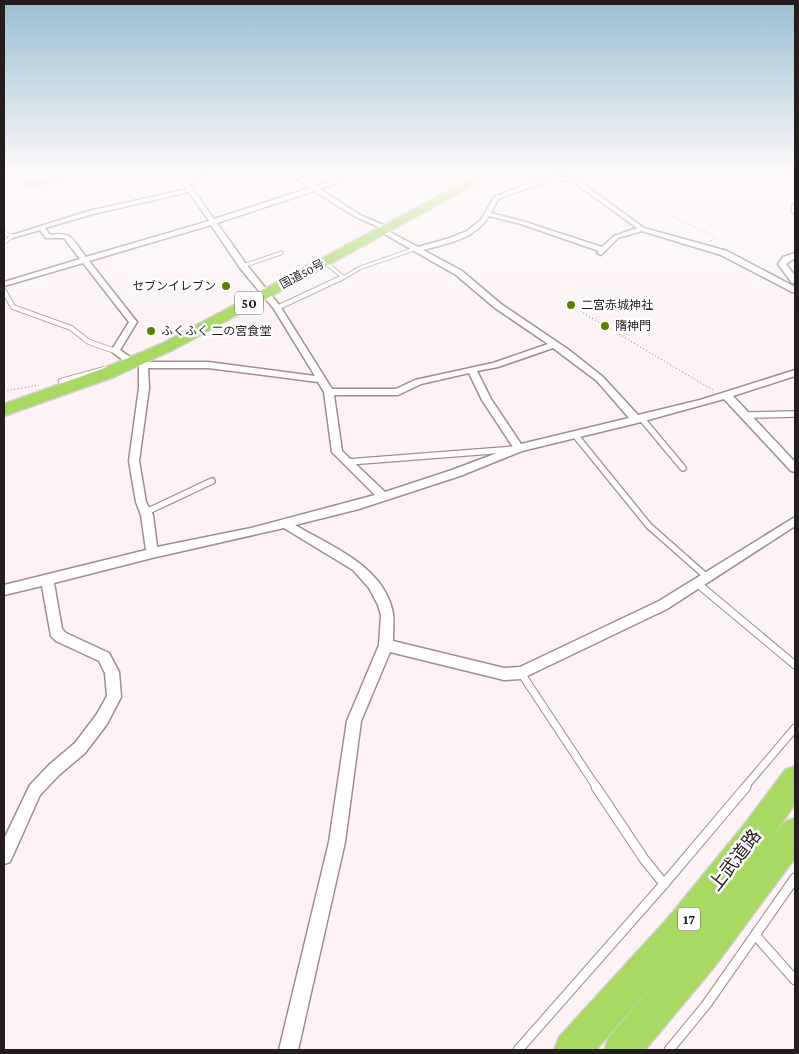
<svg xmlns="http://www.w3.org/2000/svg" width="799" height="1054" viewBox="0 0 799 1054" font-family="'Crimson Pro','Noto Sans JP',serif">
<rect width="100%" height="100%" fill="#fdf3f5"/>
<!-- forest -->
<path fill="#daadb7" d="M 80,175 L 84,175 L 28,189 L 20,182 Z"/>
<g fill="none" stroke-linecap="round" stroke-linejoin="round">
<!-- lane-far4 casing -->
<g stroke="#a18c90" stroke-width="4.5">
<g id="lane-far4">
<path d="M 4,233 L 12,236 L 4,243"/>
<path d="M 325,262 L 343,277"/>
<path d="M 243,266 L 281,253"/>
<path d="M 339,280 L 360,268 L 417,248"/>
</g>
</g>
<!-- lane-far3 casing -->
<g stroke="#a18c90" stroke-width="6">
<g id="lane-far3">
<path d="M 4,291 L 13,307 L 71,328 L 89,342 L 115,351"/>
<path d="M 277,308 L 341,278"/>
<path d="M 61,381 L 105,369"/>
</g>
</g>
<!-- lane-far2 casing -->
<g stroke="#a18c90" stroke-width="8">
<g id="lane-far2">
<path d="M 746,415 L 795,414"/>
<path d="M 642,419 L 683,468"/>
<path d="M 576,436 L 649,526 L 708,578"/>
<path d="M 348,462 L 516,449"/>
<path d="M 146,512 L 212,481"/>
</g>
</g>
<!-- lane-far1 casing -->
<g stroke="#a18c90" stroke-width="9">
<g id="lane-far1">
<path d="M 706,576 L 708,578"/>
<path d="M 698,584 L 795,665"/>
<path d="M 521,673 L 597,788"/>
<path d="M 744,788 L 795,728"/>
</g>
</g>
<!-- lane casing -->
<g stroke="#a18c90" stroke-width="11">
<g id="lane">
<path d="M 596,787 L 644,859 L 664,884"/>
<path d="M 756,936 L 795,980"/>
<path d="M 518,1050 L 664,884 L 746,787"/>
<path d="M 669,1050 L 706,1005 L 795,878"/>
</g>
</g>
<!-- street casing -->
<g stroke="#a18c90" stroke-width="3">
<g id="street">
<path d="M 177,175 L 183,175 L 187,181 L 208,175 L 217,175 L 189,184 L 214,219 L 310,188 L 291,175 L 298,175 L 316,186 L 350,175 L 359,175 L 320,189 L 360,215 L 390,228 L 391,229 L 388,231 L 418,247 L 450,238 L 467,231 L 481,220 L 494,197 L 545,177 L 537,175 L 564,176 L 579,181 L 644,228 L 727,251 L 795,287 L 795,292 L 792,292 L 721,255 L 642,231 L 618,238 L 601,255 L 597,253 L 599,251 L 521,224 L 489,216 C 476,239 446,244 423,250 L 462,271 L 501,304 L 569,350 L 603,377 L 638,415 L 700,400 L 795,370 L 795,376 L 733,396 L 795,462 L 795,472 L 791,471 L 724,399 L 637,423 L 522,451 L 460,476 L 359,509 L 295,525 C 332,547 384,566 393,613 C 394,622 393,632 393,641 L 504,668 L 520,667 L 659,601 L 795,517 L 795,526 L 667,609 L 521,679 L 504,680 L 390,652 L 361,721 L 345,842 L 298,1050 L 279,1050 L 329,842 L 347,721 L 379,645 L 381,615 L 378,605 L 369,588 L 353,570 L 284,528 L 152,558 L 54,583 L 62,629 L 66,633 L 109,653 L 119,672 L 121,697 L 107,724 L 85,753 L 59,775 L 40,795 L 10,862 L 4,864 L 4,839 L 30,785 L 49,765 L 75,743 L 97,714 L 107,696 L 105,673 L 99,661 L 56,641 L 51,636 L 42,586 L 4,595 L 4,585 L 146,550 L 141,515 L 136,502 L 129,461 L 139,388 L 139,366 L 124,361 L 111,351 L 129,322 L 83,263 L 4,286 L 4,282 L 80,259 L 64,238 L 46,238 L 40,230 L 12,238 L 9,236 L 89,211 L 187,189 ZM 554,178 L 575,183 L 637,228 L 614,236 L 602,247 L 525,222 L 491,213 L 498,199 ZM 314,191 L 356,217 L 383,229 L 380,231 L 381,232 L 456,275 L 495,308 L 548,344 L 493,363 L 415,380 L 396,389 L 332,389 L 280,306 L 246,264 L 217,223 ZM 189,192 L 209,221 L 86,257 C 73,241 73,231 50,235 L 45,228 L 93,214 ZM 211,225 L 240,268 L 274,309 L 315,376 L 208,362 L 144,362 L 130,357 L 120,350 L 137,322 L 89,261 ZM 553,348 L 597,381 L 629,418 L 521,444 L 491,399 L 477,371 L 498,367 ZM 148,368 L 208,368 L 318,382 L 324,392 L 332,452 L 375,495 L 251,528 L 157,547 L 153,515 L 146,502 L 139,461 L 149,388 ZM 469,373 L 482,400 L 513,447 L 452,470 L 385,492 L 342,451 L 334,395 L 398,395 L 421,384 Z"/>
<path d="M 781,175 L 795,177 L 795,181 L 782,176 Z"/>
<path d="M 795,204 L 795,214 L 792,212 L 792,206 Z"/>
<path d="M 795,253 L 795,258 L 786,264 L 795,276 L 795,283 L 792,283 L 778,264 L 783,257 Z"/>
</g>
</g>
<!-- highway casing -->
<g stroke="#d3d2d2" stroke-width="3">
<g id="highway">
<path d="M 478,175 L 492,175 L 173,350 L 114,377 L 4,416 L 4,404 L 102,369 L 161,344 Z"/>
<path d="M 795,766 L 795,804 L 765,848 L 691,943 L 596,1050 L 554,1050 L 559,1037 L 667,919 L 743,826 L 785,770 Z"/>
<path d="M 795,818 L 795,858 L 715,966 L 645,1050 L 604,1050 L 609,1037 L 691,942 L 784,822 Z"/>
</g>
</g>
<!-- path -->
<g stroke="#887f80" stroke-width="1" stroke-dasharray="1 2.5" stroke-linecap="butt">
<path d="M 669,215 L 714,236 L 715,238 L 711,241"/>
<path d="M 580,311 L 713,390"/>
<path d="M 4,391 L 39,385"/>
</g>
<!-- lane-far4 -->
<use href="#lane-far4" stroke="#fff" stroke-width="3"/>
<!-- lane-far3 -->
<use href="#lane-far3" stroke="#fff" stroke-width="4.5"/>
<!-- lane-far2 -->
<use href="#lane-far2" stroke="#fff" stroke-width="5.5"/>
<!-- lane-far1 -->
<use href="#lane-far1" stroke="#fff" stroke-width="7"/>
<!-- lane -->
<use href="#lane" stroke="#fff" stroke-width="9"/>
<!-- street -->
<use href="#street" fill="#fff" fill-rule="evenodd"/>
<!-- highway -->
<use href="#highway" fill="#a7d963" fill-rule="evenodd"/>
</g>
<!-- sky -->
<linearGradient id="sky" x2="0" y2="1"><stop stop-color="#98c0d1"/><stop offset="0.54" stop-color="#fefafa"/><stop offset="1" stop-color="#fefafa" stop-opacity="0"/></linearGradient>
<rect width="799" height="323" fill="url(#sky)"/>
<!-- markers -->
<g fill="#578000" stroke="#fff" stroke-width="2">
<circle cx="226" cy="286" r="5"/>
<circle cx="571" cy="305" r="5"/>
<circle cx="605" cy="326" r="5"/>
<circle cx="151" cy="331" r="5"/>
</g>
<g text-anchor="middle" stroke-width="5" stroke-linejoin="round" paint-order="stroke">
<!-- far-street labels -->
<g font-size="12" fill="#241c1d" stroke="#fff">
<text transform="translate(302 274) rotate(-28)" y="4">国道50号</text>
</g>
<!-- far-poi labels -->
<g font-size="12" fill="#241c1d" stroke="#fff" text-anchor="start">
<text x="216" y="290" text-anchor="end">セブンイレブン</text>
<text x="581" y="309">二宮赤城神社</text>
<text x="615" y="330">隋神門</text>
<text x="161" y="335">ふくふく 二の宮食堂</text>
</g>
<!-- shield labels -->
<g fill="#fff" stroke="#666061" stroke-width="1">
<rect x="235" y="291.5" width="28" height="23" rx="4"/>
<rect x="678" y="907.5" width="22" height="23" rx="4"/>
</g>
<g font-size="14" font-weight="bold" fill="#241c1d">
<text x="249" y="308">50</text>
<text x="689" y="924">17</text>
</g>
<!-- near-street labels -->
<g font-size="18" fill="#241c1d" stroke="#fff">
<text transform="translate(735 860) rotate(-52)" y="6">上武道路</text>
</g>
</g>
<!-- border -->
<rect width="799" height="1054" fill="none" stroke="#241c1d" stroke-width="10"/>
</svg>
